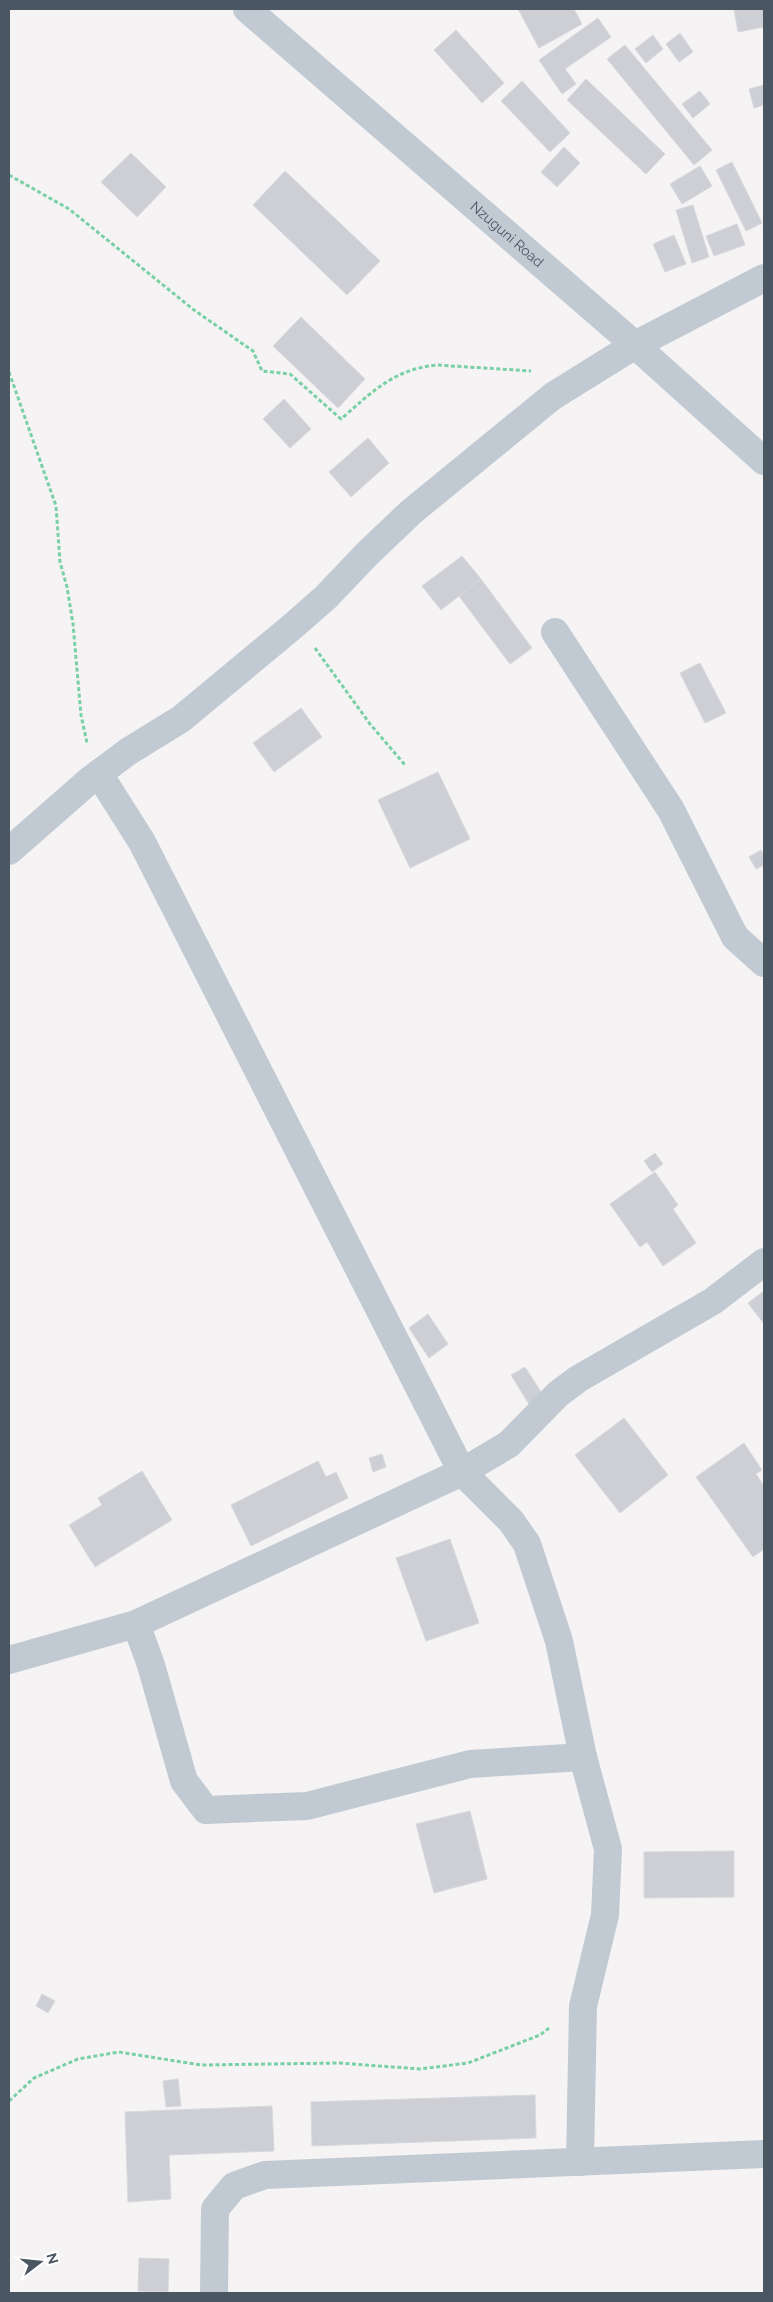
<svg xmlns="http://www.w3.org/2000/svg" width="773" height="2302" viewBox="0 0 773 2302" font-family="Raleway,sans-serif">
<rect width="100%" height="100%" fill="#f5f3f3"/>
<!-- building -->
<g fill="#cdcfd5" stroke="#d7d9de">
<path d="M 518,9 L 574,9 L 582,24 L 539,48 Z"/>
<path d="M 734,9 L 764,9 L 764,27 L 738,32 Z"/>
<path d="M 598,18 L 611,37 L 565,69 L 576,84 L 562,94 L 539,60 Z"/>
<path d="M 456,30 L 504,83 L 482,103 L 434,50 Z"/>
<path d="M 680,33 L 693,52 L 679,62 L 666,44 Z"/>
<path d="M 653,35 L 663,49 L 646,63 L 635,49 Z"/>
<path d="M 625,45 L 712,150 L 694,165 L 607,59 Z"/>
<path d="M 586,79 L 665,154 L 646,174 L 567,100 Z"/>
<path d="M 522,81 L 570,133 L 550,152 L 501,101 Z"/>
<path d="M 764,85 L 764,105 L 754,108 L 749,89 Z"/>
<path d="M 700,91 L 710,104 L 693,118 L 682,104 Z"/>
<path d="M 564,147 L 580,163 L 557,187 L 541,172 Z"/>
<path d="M 131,153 L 166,187 L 137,217 L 101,182 Z"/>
<path d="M 732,162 L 762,223 L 746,231 L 716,170 Z"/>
<path d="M 700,166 L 712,186 L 682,204 L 670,184 Z"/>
<path d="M 285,171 L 380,261 L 347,295 L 253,205 Z"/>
<path d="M 693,205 L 709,257 L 692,263 L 676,210 Z"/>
<path d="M 737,224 L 745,245 L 714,256 L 706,236 Z"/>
<path d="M 674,235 L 686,264 L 665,272 L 653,244 Z"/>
<path d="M 301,317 L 365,379 L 338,408 L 273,346 Z"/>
<path d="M 284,399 L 311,429 L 290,448 L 263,419 Z"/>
<path d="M 368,438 L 389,463 L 351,497 L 329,472 Z"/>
<path d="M 462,556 L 481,579 L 441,610 L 422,586 Z"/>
<path d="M 481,579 L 532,648 L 510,664 L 459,596 Z"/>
<path d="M 700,663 L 726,713 L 705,723 L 680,673 Z"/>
<path d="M 301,708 L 322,737 L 274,772 L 253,743 Z"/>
<path d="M 438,772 L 470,839 L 410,868 L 378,800 Z"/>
<path d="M 761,850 L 764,856 L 764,865 L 756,869 L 749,857 Z"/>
<path d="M 655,1153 L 663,1164 L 652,1172 L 644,1161 Z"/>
<path d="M 655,1172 L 678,1205 L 673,1209 L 696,1243 L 663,1266 L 647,1242 L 640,1247 L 610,1204 Z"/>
<path d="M 764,1291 L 764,1324 L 748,1303 Z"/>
<path d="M 428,1314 L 448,1344 L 429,1358 L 409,1328 Z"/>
<path d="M 525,1367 L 543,1395 L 529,1404 L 511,1375 Z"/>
<path d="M 624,1418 L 668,1475 L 620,1513 L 575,1455 Z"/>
<path d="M 744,1443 L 762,1470 L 756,1474 L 764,1486 L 764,1549 L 753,1557 L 696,1477 Z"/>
<path d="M 382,1454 L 386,1467 L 373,1472 L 369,1458 Z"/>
<path d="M 318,1461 L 326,1477 L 336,1472 L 348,1498 L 251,1546 L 231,1505 Z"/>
<path d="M 142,1471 L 172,1520 L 95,1567 L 69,1525 L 102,1505 L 98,1498 Z"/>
<path d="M 450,1539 L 479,1623 L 426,1641 L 396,1558 Z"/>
<path d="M 470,1811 L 487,1879 L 434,1893 L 416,1824 Z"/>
<path d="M 734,1851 L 734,1897 L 644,1898 L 644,1852 Z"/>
<path d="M 42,1994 L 55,2001 L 48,2013 L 36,2006 Z"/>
<path d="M 178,2079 L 181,2106 L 166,2107 L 163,2081 Z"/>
<path d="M 535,2095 L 536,2138 L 312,2146 L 311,2102 Z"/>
<path d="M 272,2106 L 274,2151 L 169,2155 L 171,2199 L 128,2202 L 125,2112 Z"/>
<path d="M 139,2258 L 169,2259 L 168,2292 L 138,2291 Z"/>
</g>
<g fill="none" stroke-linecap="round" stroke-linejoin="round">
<!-- path -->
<g stroke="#7ad0a6" stroke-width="3" stroke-dasharray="4 2.5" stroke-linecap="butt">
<path d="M 9,175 L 69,209 L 194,310 L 253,351 L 262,371 L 290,374 L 341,419 C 372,392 394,369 437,365 L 531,371"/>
<path d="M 9,372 L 56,506 L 60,562 L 67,587 L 73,624 L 81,715 L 87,743"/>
<path d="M 315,648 L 370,724 L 405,765"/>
<path d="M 9,2101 L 34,2078 L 78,2059 L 119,2052 L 201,2065 L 339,2063 L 420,2069 L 468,2063 L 540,2035 L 549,2028"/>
</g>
<!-- street -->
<g stroke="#c1cad2" stroke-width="28">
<path id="s1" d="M 247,9 L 635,345 L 764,461"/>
<path d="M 555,632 L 671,810 L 735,937 L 764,963"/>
<path d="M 99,774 L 142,842 L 462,1472 L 511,1521 L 527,1544 L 559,1641 L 583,1757 L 608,1849 L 605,1915 L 583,2006 L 580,2162"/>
<path d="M 9,851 L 90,780 L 129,751 L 181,719 L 293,626 L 326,597 L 367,554 L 411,512 L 553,396 L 635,345 L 764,278"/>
<path d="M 136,1624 L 151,1665 L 184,1781 L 206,1810 L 307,1806 L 470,1764 L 583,1757"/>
<path d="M 9,1660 L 136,1624 L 462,1472 L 509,1444 L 558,1394 L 578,1379 L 713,1301 L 764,1262"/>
<path d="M 214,2293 L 215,2209 L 234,2186 L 265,2175 L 764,2154"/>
</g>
</g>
<g text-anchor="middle" stroke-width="4.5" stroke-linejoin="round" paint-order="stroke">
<!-- street labels -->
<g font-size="14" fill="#4a5661" stroke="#fff">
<text dy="5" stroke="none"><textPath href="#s1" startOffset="344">Nzuguni Road</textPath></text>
</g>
</g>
<!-- border -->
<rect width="773" height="2302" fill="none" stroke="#4a5661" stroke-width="20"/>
<!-- north arrow -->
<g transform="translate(40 2262) rotate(74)" stroke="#ffffff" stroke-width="4" paint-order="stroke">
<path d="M0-4L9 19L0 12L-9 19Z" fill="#4a5661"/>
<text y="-8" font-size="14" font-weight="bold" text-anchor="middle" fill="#4a5661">N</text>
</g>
</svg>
